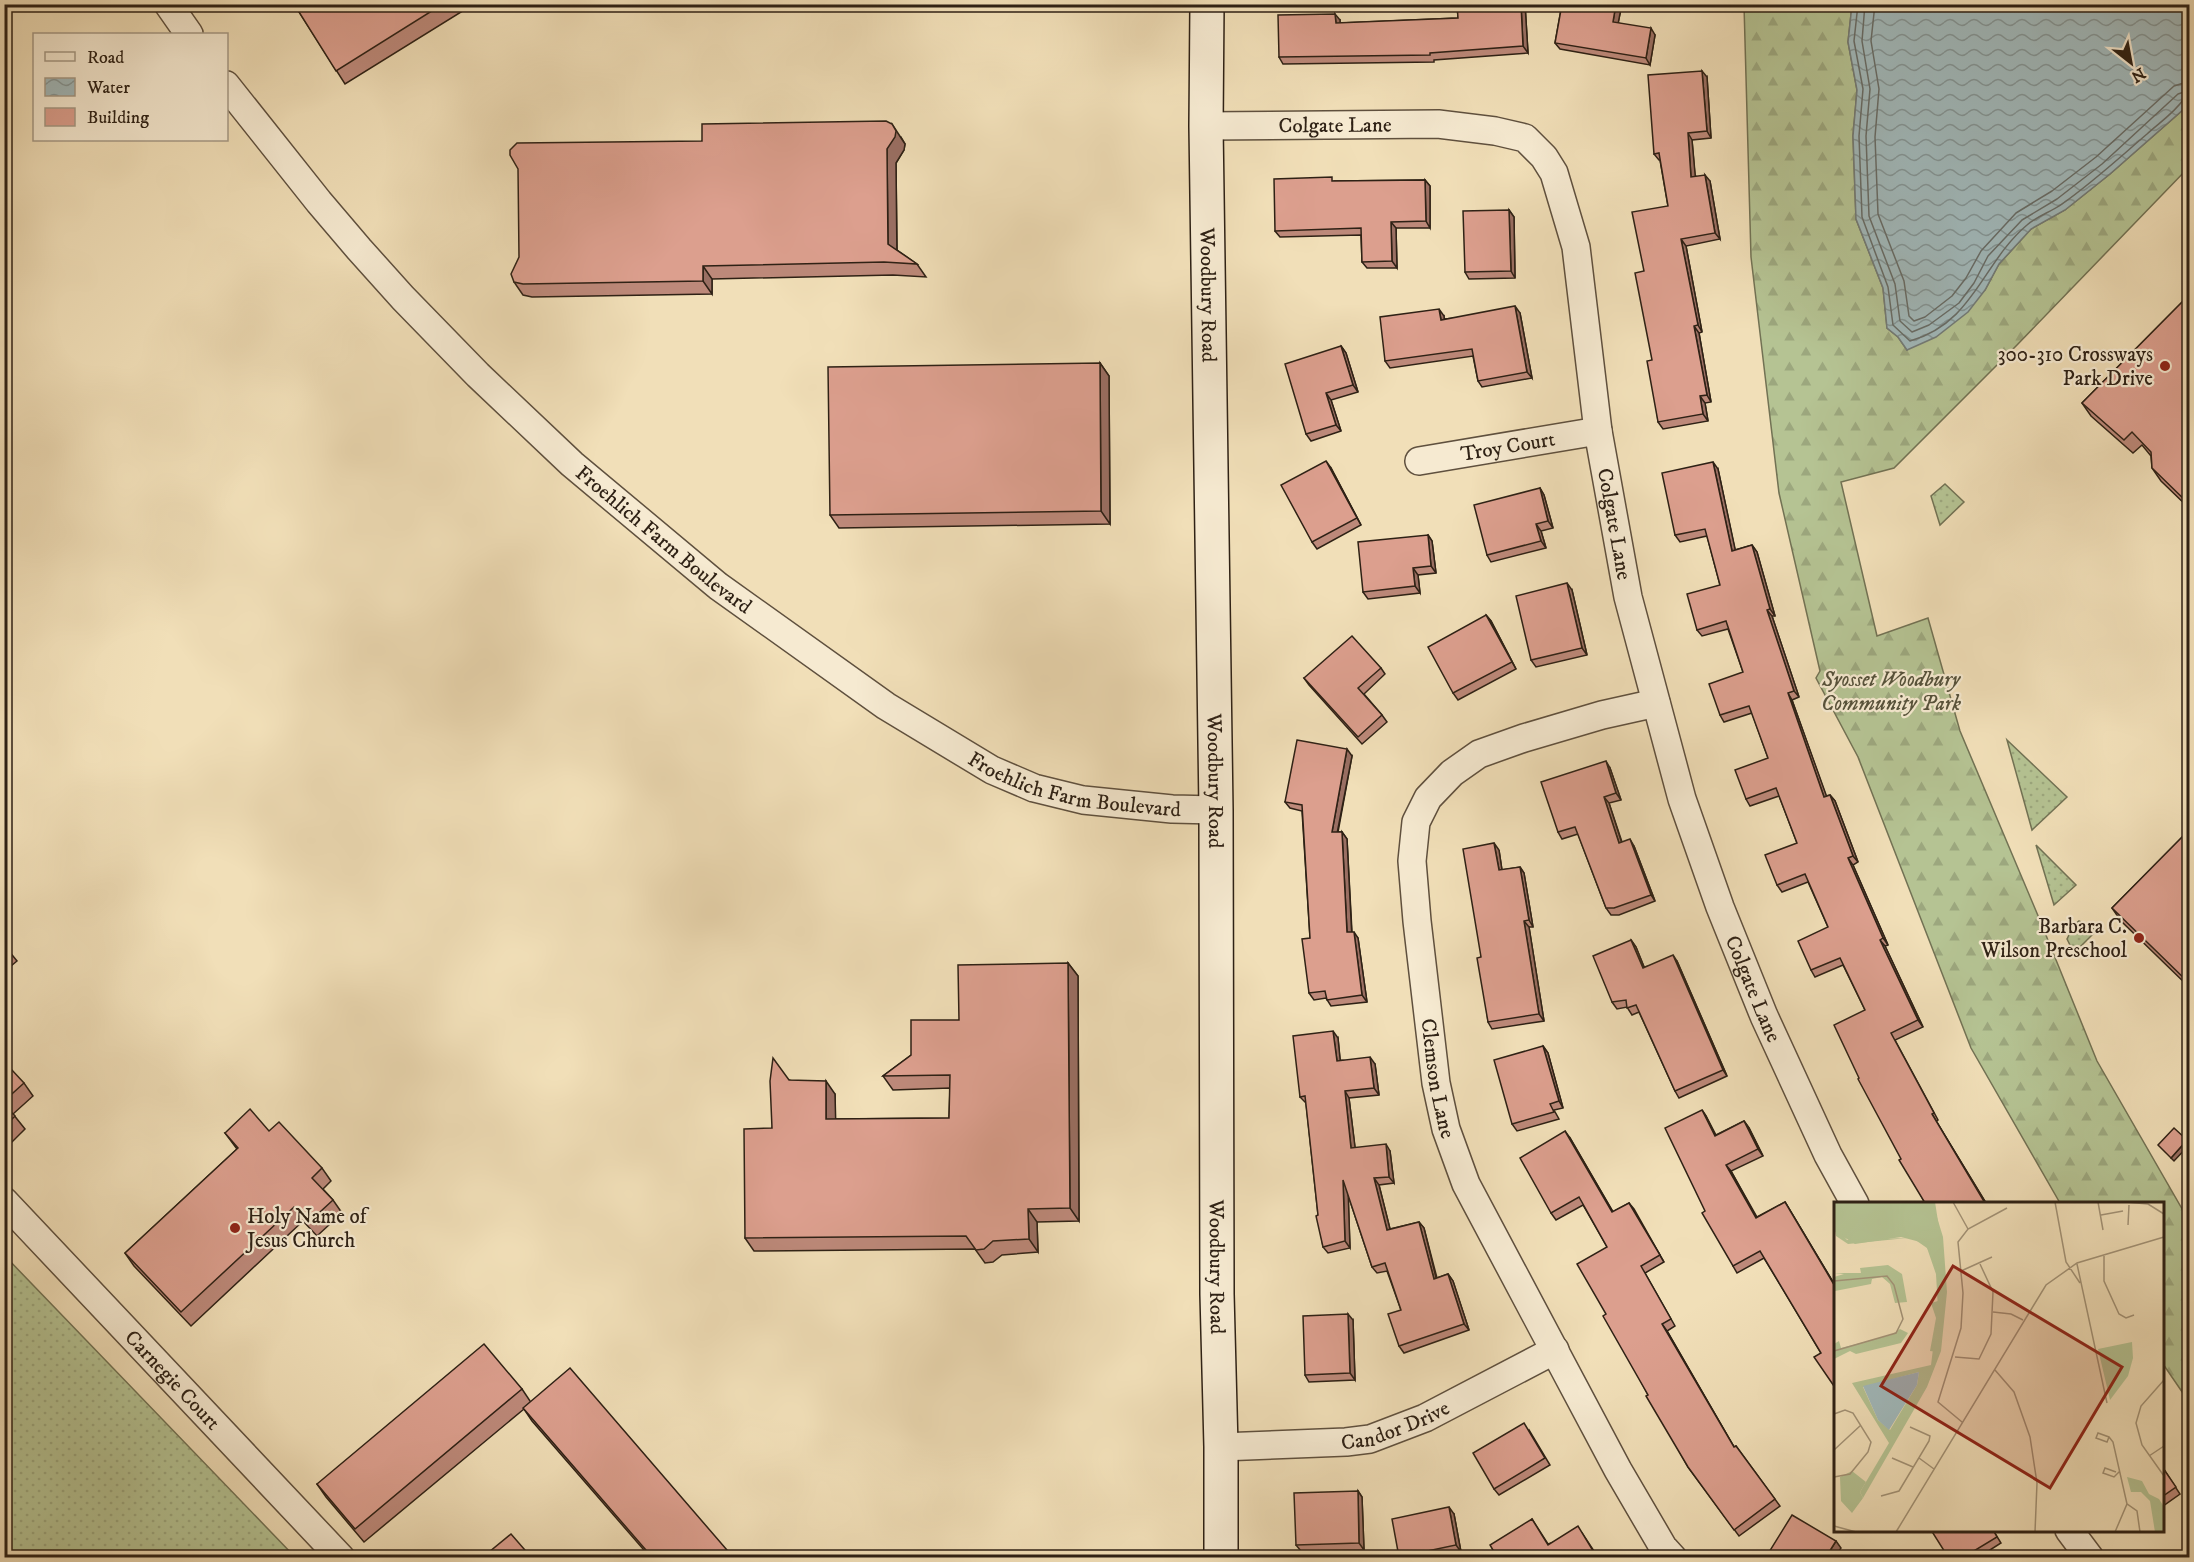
<svg xmlns="http://www.w3.org/2000/svg" width="2194" height="1562" viewBox="0 0 2194 1562" font-family="'IM FELL DW Pica',serif">
<defs>
<pattern id="grass-dots" width="8" height="8" patternUnits="userSpaceOnUse" patternTransform="scale(1.5)"><rect width="8" height="8" fill="#b5c393"/><path d="M2 2h.1M6 6h.1" fill="none" stroke="#9ca77e" stroke-width="1.8" stroke-linecap="round"/></pattern>
<pattern id="forest-firs" width="22" height="20" patternUnits="userSpaceOnUse" patternTransform="scale(1.5)"><rect width="22" height="20" fill="#b5c393"/><path d="M5 1l3.5 6h-7zM16 11l3.5 6h-7z" fill="#9ca77e"/></pattern>
<pattern id="water-waves" width="16" height="10" patternUnits="userSpaceOnUse" patternTransform="scale(1.5)"><rect width="16" height="10" fill="#a1b9bb"/><path d="M0 5q4-4 8 0t8 0" fill="none" stroke="#849697"/></pattern>
</defs>
<rect width="100%" height="100%" fill="#f1dfb8"/>
<filter id="stains"><feTurbulence type="fractalNoise" baseFrequency=".00333" numOctaves="4"/><feColorMatrix values="0 0 0 0 .2 0 0 0 0 .09 0 0 0 0 .02 0 0 0 .5 -.17"/></filter>
<radialGradient id="worn" r=".72"><stop offset=".6" stop-color="#630" stop-opacity="0"/><stop offset="1" stop-color="#630" stop-opacity=".3"/></radialGradient>
<!-- grass -->
<g fill="url(#grass-dots)" stroke="#727254" stroke-width="1.5">
<path d="M 1945,484 L 1964,502 L 1940,525 L 1931,496 Z"/>
<path d="M 2007,740 L 2067,797 L 2032,830 Z"/>
<path d="M 2036,845 L 2076,885 L 2054,905 Z"/>
<path d="M 2079,921 L 2097,930 L 2074,953 L 2067,939 L 2074,925 Z"/>
<path d="M 4,1256 L 5,1256 L 295,1557 L 5,1557 Z"/>
</g>
<!-- forest -->
<path fill="url(#forest-firs)" stroke="#727254" stroke-width="1.5" d="M 1744,5 L 1852,5 L 1848,42 L 1857,90 L 1853,136 L 1856,219 L 1883,288 L 1887,328 L 1898,337 L 1907,350 L 1985,290 L 1999,264 L 2031,229 L 2065,210 L 2110,174 L 2185,108 L 2189,100 L 2189,167 L 2017,345 L 1894,468 L 1841,482 L 1877,636 L 1928,618 L 1960,731 L 2039,918 L 2097,1061 L 2189,1221 L 2189,1402 L 2163,1364 L 2162,1204 L 2060,1203 L 1971,1048 L 1858,757 L 1816,678 L 1820,671 L 1779,493 L 1751,257 Z"/>
<!-- water -->
<path fill="url(#water-waves)" stroke="#737c79" stroke-width="1.5" d="M 1852,5 L 2189,5 L 2189,100 L 2185,108 L 2110,174 L 2065,210 L 2031,229 L 1999,264 L 1985,290 L 1968,312 L 1936,337 L 1907,350 L 1898,337 L 1887,328 L 1883,288 L 1856,219 L 1853,136 L 1857,90 L 1848,42 Z"/>
<g fill="none" stroke-linecap="round" stroke-linejoin="round">
<!-- shore -->
<g stroke="#686d68" stroke-width="1.5">
<path d="M 1858,4 L 1854,41 L 1863,89 L 1859,136 L 1862,217 L 1888,287 L 1893,325 L 1910,341 C 1974,323 1982,263 2027,225 C 2037,216 2051,212 2062,204 C 2092,183 2119,158 2147,134 C 2159,123 2174,113 2183,100 L 2190,98"/>
<path d="M 1865,4 L 1862,41 L 1870,89 L 1866,136 L 1869,216 L 1895,284 L 1900,321 L 1912,332 L 1929,325 L 1959,303 L 1974,283 L 1988,256 L 2022,220 L 2057,199 L 2102,164 L 2178,94 L 2190,90"/>
<path d="M 1875,4 L 1871,41 L 1879,89 L 1875,137 L 1878,214 L 1904,281 L 1909,316 L 1914,321 L 1925,317 L 1952,296 L 1966,278 L 1981,251 L 2016,213 L 2052,191 L 2096,157 L 2174,86 L 2190,81"/>
</g>
<!-- street casing -->
<g stroke="#5f503e" stroke-width="30">
<g id="street">
<path d="M 168,4 L 189,34"/>
<path id="s1" d="M 226,85 L 319,202 L 359,249 L 403,298 L 478,375 L 572,464 L 718,586 L 886,706 L 992,770 L 1034,788 L 1083,800 L 1172,809 L 1216,810"/>
<path id="s2" d="M 1206,126 L 1438,124 L 1495,131 L 1525,138 L 1544,157 L 1554,173 L 1576,247 L 1598,431 L 1628,597 L 1682,799 L 1720,907 L 1764,1016 L 1828,1155 L 1855,1204"/>
<path id="s3" d="M 1419,461 L 1598,431"/>
<path id="s4" d="M 1656,703 L 1602,715 L 1524,738 L 1479,754 L 1452,773 L 1428,798 L 1416,822 L 1412,861 L 1417,921 L 1436,1083 L 1446,1129 L 1466,1184 L 1618,1470 L 1663,1547 L 1673,1558"/>
<path id="s5" d="M 4,1201 L 341,1558"/>
<path id="s6" d="M 1221,1447 L 1346,1442 L 1370,1439 L 1425,1418 L 1555,1350"/>
<path d="M 2069,1530 L 2090,1558"/>
</g>
</g>
<!-- secondary casing -->
<g stroke="#2e2115" stroke-width="36">
<g id="secondary">
<path id="s7" d="M 1207,4 L 1206,126 L 1216,810 L 1217,1294 L 1221,1447 L 1221,1558"/>
</g>
</g>
<!-- street -->
<use href="#street" stroke="#f6ead1" stroke-width="27"/>
<!-- secondary -->
<use href="#secondary" stroke="#f6ead1" stroke-width="33"/>
</g>
<!-- wall -->
<g fill="#bd897a" stroke="#2e2115" stroke-width="1.5">
<path d="M 294,4 L 474,4 L 345,84 Z"/>
<path d="M 1457,4 L 1525,4 L 1528,53 L 1434,60 L 1434,62 L 1283,64 L 1279,57 L 1340,20 L 1340,23 L 1458,18 Z"/>
<path d="M 1562,4 L 1622,4 L 1618,23 L 1655,35 L 1650,65 L 1560,49 L 1555,43 Z"/>
<path d="M 1707,77 L 1711,138 L 1692,140 L 1695,176 L 1710,181 L 1720,239 L 1686,246 L 1702,332 L 1699,333 L 1711,402 L 1705,403 L 1708,421 L 1663,429 L 1658,422 L 1644,271 L 1668,206 L 1660,160 L 1659,160 L 1654,154 Z"/>
<path d="M 901,137 L 905,144 L 904,150 L 896,163 L 897,250 L 917,264 L 926,277 L 893,275 L 712,279 L 712,294 L 532,297 L 523,295 L 514,282 L 702,141 Z"/>
<path d="M 1425,180 L 1430,186 L 1430,228 L 1396,228 L 1397,268 L 1367,268 L 1362,262 L 1361,235 L 1280,237 L 1275,231 L 1334,181 Z"/>
<path d="M 1509,210 L 1514,217 L 1515,278 L 1469,279 L 1465,272 Z"/>
<path d="M 2190,294 L 2190,509 L 2161,481 L 2152,468 L 2151,456 L 2142,445 L 2133,453 L 2091,416 L 2082,403 Z"/>
<path d="M 1520,313 L 1532,378 L 1482,387 L 1478,381 L 1473,356 L 1390,368 L 1385,361 L 1444,316 L 1444,319 Z"/>
<path d="M 1341,346 L 1346,353 L 1358,392 L 1331,400 L 1341,431 L 1311,441 L 1306,434 Z"/>
<path d="M 1100,363 L 1109,376 L 1110,524 L 839,528 L 830,515 Z"/>
<path d="M 1331,468 L 1361,525 L 1317,549 L 1312,542 Z"/>
<path d="M 1718,469 L 1735,550 L 1752,545 L 1757,552 L 1775,616 L 1772,616 L 1799,697 L 1792,700 L 1826,796 L 1830,795 L 1835,801 L 1858,862 L 1853,865 L 1888,945 L 1885,946 L 1923,1027 L 1895,1040 L 1938,1120 L 1936,1121 L 1986,1203 L 1925,1203 L 1859,1078 L 1865,1010 L 1843,965 L 1815,977 L 1811,970 L 1828,927 L 1808,882 L 1782,892 L 1777,885 L 1797,843 L 1779,796 L 1750,806 L 1746,799 L 1768,758 L 1752,713 L 1724,722 L 1720,715 L 1743,672 L 1728,629 L 1702,636 L 1697,630 L 1720,585 L 1707,536 L 1680,542 L 1675,535 Z"/>
<path d="M 1540,488 L 1544,495 L 1553,528 L 1541,531 L 1546,548 L 1491,562 L 1487,555 Z"/>
<path d="M 1428,535 L 1432,541 L 1436,573 L 1418,575 L 1420,593 L 1368,599 L 1363,592 Z"/>
<path d="M 1572,590 L 1587,655 L 1536,667 L 1531,660 Z"/>
<path d="M 1486,615 L 1491,621 L 1516,669 L 1458,700 L 1453,693 Z"/>
<path d="M 1381,668 L 1385,674 L 1364,694 L 1382,715 L 1387,722 L 1362,744 L 1309,685 L 1304,678 Z"/>
<path d="M 1352,756 L 1338,832 L 1342,832 L 1347,839 L 1352,932 L 1358,938 L 1367,1002 L 1331,1006 L 1326,998 L 1314,1000 L 1309,993 L 1310,938 L 1302,811 L 1290,808 L 1285,802 Z"/>
<path d="M 1610,768 L 1621,800 L 1609,803 L 1622,842 L 1634,846 L 1655,901 L 1619,915 L 1611,915 L 1606,908 L 1578,834 L 1562,839 L 1558,832 Z"/>
<path d="M 2190,829 L 2190,988 L 2121,921 L 2112,908 Z"/>
<path d="M 1499,850 L 1502,870 L 1520,867 L 1524,873 L 1533,927 L 1529,927 L 1544,1021 L 1492,1029 L 1488,1022 L 1481,957 Z"/>
<path d="M 1631,940 L 1636,947 L 1644,967 L 1677,961 L 1727,1076 L 1679,1098 L 1675,1091 L 1639,1012 L 1632,1015 L 1627,1007 L 1617,1009 L 1612,1002 Z"/>
<path d="M 4,945 L 17,961 L 4,972 Z"/>
<path d="M 1068,963 L 1078,976 L 1079,1221 L 1037,1222 L 1038,1252 L 1002,1255 L 993,1262 L 985,1263 L 975,1249 L 754,1251 L 745,1238 L 772,1128 L 789,1080 L 835,1094 L 835,1119 L 949,1118 L 950,1088 L 893,1090 L 883,1076 L 959,1020 Z"/>
<path d="M 1338,1038 L 1340,1060 L 1375,1064 L 1379,1095 L 1349,1098 L 1355,1148 L 1390,1151 L 1394,1183 L 1379,1185 L 1390,1229 L 1419,1222 L 1424,1228 L 1437,1278 L 1448,1274 L 1453,1281 L 1469,1330 L 1404,1353 L 1399,1346 L 1401,1310 L 1387,1271 L 1377,1273 L 1372,1267 L 1348,1195 L 1350,1248 L 1328,1253 L 1323,1247 L 1318,1215 L 1306,1103 L 1300,1097 Z"/>
<path d="M 1543,1046 L 1548,1053 L 1563,1108 L 1554,1110 L 1559,1119 L 1517,1131 L 1512,1124 Z"/>
<path d="M 4,1075 L 24,1083 L 33,1096 L 13,1114 L 25,1129 L 9,1145 L 4,1140 Z"/>
<path d="M 1702,1110 L 1706,1116 L 1716,1135 L 1744,1121 L 1749,1128 L 1763,1156 L 1731,1171 L 1757,1217 L 1785,1202 L 1836,1287 L 1836,1389 L 1821,1353 L 1764,1258 L 1737,1273 L 1733,1266 Z"/>
<path d="M 269,1131 L 322,1168 L 331,1181 L 323,1189 L 333,1200 L 342,1213 L 317,1236 L 303,1221 L 191,1326 L 134,1266 L 125,1253 L 237,1149 L 225,1133 Z"/>
<path d="M 1570,1138 L 1613,1212 L 1629,1203 L 1664,1262 L 1645,1273 L 1675,1326 L 1667,1331 L 1734,1447 L 1736,1446 L 1780,1506 L 1739,1536 L 1688,1467 L 1648,1395 L 1606,1314 L 1607,1247 L 1583,1205 L 1556,1220 L 1551,1213 Z"/>
<path d="M 1353,1320 L 1355,1380 L 1309,1382 L 1305,1375 Z"/>
<path d="M 522,1389 L 530,1401 L 733,1557 L 650,1557 L 532,1421 L 524,1409 L 364,1542 L 326,1497 L 317,1484 Z"/>
<path d="M 1529,1430 L 1550,1465 L 1499,1495 L 1494,1489 Z"/>
<path d="M 2163,1468 L 2180,1494 L 2163,1506 Z"/>
<path d="M 1358,1491 L 1362,1497 L 1364,1550 L 1301,1551 L 1296,1545 Z"/>
<path d="M 1454,1514 L 1461,1552 L 1433,1557 L 1399,1557 Z"/>
<path d="M 1532,1519 L 1548,1544 L 1582,1533 L 1598,1557 L 1497,1557 Z"/>
<path d="M 1993,1530 L 2001,1543 L 1979,1557 L 1948,1557 Z"/>
</g>
<!-- shaded-wall -->
<g fill="#9a6f63" stroke="#2e2115" stroke-width="1.5">
<path d="M 1521,4 L 1525,4 L 1528,53 L 1523,46 Z"/>
<path d="M 1616,4 L 1622,4 L 1617,29 L 1613,22 Z"/>
<path d="M 1335,14 L 1340,20 L 1340,30 L 1336,23 Z"/>
<path d="M 1651,28 L 1655,35 L 1650,65 L 1646,58 Z"/>
<path d="M 1702,71 L 1707,77 L 1711,138 L 1707,131 Z"/>
<path d="M 892,124 L 905,144 L 904,150 L 896,163 L 897,258 L 888,244 L 887,149 Z"/>
<path d="M 1688,133 L 1692,140 L 1696,184 L 1691,177 Z"/>
<path d="M 1705,175 L 1710,181 L 1720,239 L 1715,233 Z"/>
<path d="M 1425,180 L 1430,186 L 1430,228 L 1426,221 Z"/>
<path d="M 1509,210 L 1514,217 L 1515,278 L 1511,271 Z"/>
<path d="M 1391,222 L 1396,228 L 1397,268 L 1392,261 Z"/>
<path d="M 1681,239 L 1686,246 L 1702,332 L 1698,325 Z"/>
<path d="M 703,266 L 712,279 L 712,294 L 703,281 Z"/>
<path d="M 1515,306 L 1520,313 L 1532,378 L 1527,372 Z"/>
<path d="M 1439,309 L 1444,316 L 1445,327 L 1441,320 Z"/>
<path d="M 1694,326 L 1699,333 L 1711,402 L 1707,395 Z"/>
<path d="M 1341,346 L 1346,353 L 1358,392 L 1353,385 Z"/>
<path d="M 1100,363 L 1109,376 L 1110,524 L 1101,511 Z"/>
<path d="M 1326,393 L 1331,400 L 1341,431 L 1336,425 Z"/>
<path d="M 1700,396 L 1705,403 L 1708,421 L 1703,414 Z"/>
<path d="M 1326,461 L 1331,468 L 1361,525 L 1357,518 Z"/>
<path d="M 1713,462 L 1718,469 L 1737,558 L 1732,551 Z"/>
<path d="M 1540,488 L 1544,495 L 1553,528 L 1548,521 Z"/>
<path d="M 1536,524 L 1541,531 L 1546,548 L 1541,541 Z"/>
<path d="M 1428,535 L 1432,541 L 1436,573 L 1431,566 Z"/>
<path d="M 1752,545 L 1757,552 L 1775,616 L 1770,609 Z"/>
<path d="M 1413,568 L 1418,575 L 1420,593 L 1415,586 Z"/>
<path d="M 1567,583 L 1572,590 L 1587,655 L 1582,648 Z"/>
<path d="M 1767,610 L 1772,616 L 1799,697 L 1794,691 Z"/>
<path d="M 1486,615 L 1491,621 L 1516,669 L 1512,662 Z"/>
<path d="M 1788,693 L 1792,700 L 1829,803 L 1824,797 Z"/>
<path d="M 1347,749 L 1352,756 L 1336,839 L 1332,832 Z"/>
<path d="M 1606,761 L 1610,768 L 1621,800 L 1616,793 Z"/>
<path d="M 1830,795 L 1835,801 L 1858,862 L 1853,856 Z"/>
<path d="M 1604,797 L 1609,803 L 1624,850 L 1619,843 Z"/>
<path d="M 1342,832 L 1347,839 L 1352,939 L 1347,932 Z"/>
<path d="M 1630,839 L 1634,846 L 1655,901 L 1651,895 Z"/>
<path d="M 1494,843 L 1499,850 L 1503,877 L 1499,870 Z"/>
<path d="M 1848,858 L 1853,865 L 1888,945 L 1883,938 Z"/>
<path d="M 1520,867 L 1524,873 L 1533,927 L 1529,920 Z"/>
<path d="M 1524,921 L 1529,927 L 1544,1021 L 1539,1014 Z"/>
<path d="M 1354,932 L 1358,938 L 1367,1002 L 1362,995 Z"/>
<path d="M 1631,940 L 1636,947 L 1647,974 L 1643,968 Z"/>
<path d="M 1880,940 L 1885,946 L 1923,1027 L 1918,1020 Z"/>
<path d="M 1673,955 L 1677,961 L 1727,1076 L 1723,1070 Z"/>
<path d="M 1068,963 L 1078,976 L 1079,1221 L 1070,1208 Z"/>
<path d="M 1333,1031 L 1338,1038 L 1341,1068 L 1337,1061 Z"/>
<path d="M 1543,1046 L 1548,1053 L 1563,1108 L 1559,1101 Z"/>
<path d="M 1370,1057 L 1375,1064 L 1379,1095 L 1374,1088 Z"/>
<path d="M 826,1081 L 835,1094 L 836,1132 L 826,1119 Z"/>
<path d="M 1345,1091 L 1349,1098 L 1356,1155 L 1351,1148 Z"/>
<path d="M 1702,1110 L 1706,1116 L 1719,1143 L 1715,1136 Z"/>
<path d="M 1932,1114 L 1936,1121 L 1986,1203 L 1985,1203 Z"/>
<path d="M 1744,1121 L 1749,1128 L 1763,1156 L 1758,1149 Z"/>
<path d="M 1565,1131 L 1570,1138 L 1617,1219 L 1612,1212 Z"/>
<path d="M 2187,1140 L 2190,1144 L 2174,1161 L 2171,1158 Z"/>
<path d="M 1386,1144 L 1390,1151 L 1394,1183 L 1389,1177 Z"/>
<path d="M 1726,1165 L 1731,1171 L 1760,1224 L 1756,1218 Z"/>
<path d="M 1374,1178 L 1379,1185 L 1392,1237 L 1387,1230 Z"/>
<path d="M 1343,1180 L 1348,1187 L 1350,1248 L 1345,1241 Z"/>
<path d="M 1785,1202 L 1836,1287 L 1836,1288 Z"/>
<path d="M 1629,1203 L 1634,1209 L 1664,1262 L 1660,1255 Z"/>
<path d="M 1028,1209 L 1037,1222 L 1038,1252 L 1029,1239 Z"/>
<path d="M 1419,1222 L 1424,1228 L 1438,1286 L 1434,1279 Z"/>
<path d="M 1448,1274 L 1453,1281 L 1469,1330 L 1464,1324 Z"/>
<path d="M 1348,1314 L 1353,1320 L 1355,1380 L 1350,1373 Z"/>
<path d="M 1662,1324 L 1667,1331 L 1738,1454 L 1734,1447 Z"/>
<path d="M 1358,1491 L 1362,1497 L 1364,1550 L 1359,1543 Z"/>
<path d="M 1449,1507 L 1454,1514 L 1461,1552 L 1456,1545 Z"/>
<path d="M 1836,1541 L 1841,1548 L 1835,1557 L 1826,1557 Z"/>
</g>
<!-- building -->
<g fill="#dc9f8e" stroke="#2e2115" stroke-width="1.5">
<path d="M 294,4 L 443,4 L 336,71 Z"/>
<path d="M 1457,4 L 1521,4 L 1523,46 L 1430,53 L 1430,55 L 1279,57 L 1278,15 L 1335,14 L 1336,23 L 1458,18 Z"/>
<path d="M 1562,4 L 1616,4 L 1613,22 L 1651,28 L 1646,58 L 1555,43 Z"/>
<path d="M 1702,71 L 1707,131 L 1688,133 L 1691,177 L 1705,175 L 1715,233 L 1681,239 L 1698,325 L 1694,326 L 1707,395 L 1700,396 L 1703,414 L 1658,422 L 1647,361 L 1652,360 L 1635,273 L 1644,271 L 1632,212 L 1668,206 L 1659,153 L 1654,154 L 1648,75 Z"/>
<path d="M 886,121 L 892,124 L 896,131 L 895,137 L 887,149 L 888,244 L 917,264 L 884,262 L 703,266 L 703,281 L 523,284 L 514,282 L 511,274 L 519,257 L 518,169 L 510,155 L 510,150 L 517,143 L 702,141 L 702,124 Z"/>
<path d="M 1332,177 L 1332,181 L 1425,180 L 1426,221 L 1391,222 L 1392,261 L 1362,262 L 1361,228 L 1275,231 L 1274,179 Z"/>
<path d="M 1509,210 L 1511,271 L 1465,272 L 1463,211 Z"/>
<path d="M 2190,294 L 2190,505 L 2152,468 L 2151,452 L 2132,432 L 2124,440 L 2082,403 Z"/>
<path d="M 1515,306 L 1527,372 L 1478,381 L 1472,349 L 1385,361 L 1380,317 L 1439,309 L 1441,320 Z"/>
<path d="M 1341,346 L 1353,385 L 1326,393 L 1336,425 L 1306,434 L 1285,364 Z"/>
<path d="M 1100,363 L 1101,511 L 830,515 L 828,367 Z"/>
<path d="M 1326,461 L 1357,518 L 1312,542 L 1281,485 Z"/>
<path d="M 1713,462 L 1732,551 L 1752,545 L 1770,609 L 1767,610 L 1794,691 L 1788,693 L 1824,797 L 1830,795 L 1853,856 L 1848,858 L 1883,938 L 1880,940 L 1918,1020 L 1891,1033 L 1934,1113 L 1932,1114 L 1985,1203 L 1925,1203 L 1899,1160 L 1901,1159 L 1858,1079 L 1859,1078 L 1834,1025 L 1865,1010 L 1840,958 L 1811,970 L 1798,941 L 1828,927 L 1805,874 L 1777,885 L 1765,855 L 1797,843 L 1776,788 L 1746,799 L 1735,770 L 1768,758 L 1749,706 L 1720,715 L 1709,684 L 1743,672 L 1726,621 L 1697,630 L 1687,594 L 1720,585 L 1705,529 L 1675,535 L 1662,473 Z"/>
<path d="M 1540,488 L 1548,521 L 1536,524 L 1541,541 L 1487,555 L 1474,505 Z"/>
<path d="M 1428,535 L 1431,566 L 1413,568 L 1415,586 L 1363,592 L 1358,542 Z"/>
<path d="M 1567,583 L 1582,648 L 1531,660 L 1516,596 Z"/>
<path d="M 1486,615 L 1512,662 L 1453,693 L 1428,647 Z"/>
<path d="M 1352,636 L 1381,668 L 1358,688 L 1382,715 L 1358,737 L 1304,678 Z"/>
<path d="M 1297,740 L 1347,749 L 1332,832 L 1342,832 L 1347,932 L 1354,932 L 1362,995 L 1327,1000 L 1325,991 L 1309,993 L 1302,939 L 1310,938 L 1302,805 L 1285,802 Z"/>
<path d="M 1606,761 L 1616,793 L 1604,797 L 1619,843 L 1630,839 L 1651,895 L 1614,908 L 1606,908 L 1575,827 L 1558,832 L 1541,782 Z"/>
<path d="M 2190,829 L 2190,984 L 2112,908 Z"/>
<path d="M 1494,843 L 1499,870 L 1520,867 L 1529,920 L 1524,921 L 1539,1014 L 1488,1022 L 1477,958 L 1481,957 L 1463,849 Z"/>
<path d="M 1631,940 L 1643,968 L 1673,955 L 1723,1070 L 1675,1091 L 1636,1005 L 1627,1008 L 1626,1000 L 1612,1002 L 1593,956 Z"/>
<path d="M 1068,963 L 1070,1208 L 1028,1209 L 1029,1239 L 993,1241 L 984,1249 L 976,1250 L 966,1236 L 745,1238 L 744,1129 L 772,1128 L 770,1081 L 773,1058 L 789,1080 L 826,1081 L 826,1119 L 949,1118 L 950,1075 L 883,1076 L 911,1055 L 911,1020 L 959,1020 L 958,965 Z"/>
<path d="M 1333,1031 L 1337,1061 L 1370,1057 L 1374,1088 L 1345,1091 L 1351,1148 L 1386,1144 L 1389,1177 L 1374,1178 L 1387,1230 L 1419,1222 L 1434,1279 L 1448,1274 L 1464,1324 L 1399,1346 L 1388,1314 L 1401,1310 L 1385,1263 L 1372,1267 L 1343,1180 L 1345,1241 L 1323,1247 L 1316,1216 L 1318,1215 L 1305,1096 L 1300,1097 L 1293,1036 Z"/>
<path d="M 1543,1046 L 1559,1101 L 1550,1104 L 1554,1112 L 1512,1124 L 1494,1060 Z"/>
<path d="M 11,1069 L 24,1083 L 4,1101 L 4,1075 Z"/>
<path d="M 4,1105 L 15,1116 L 4,1127 Z"/>
<path d="M 250,1109 L 269,1131 L 279,1122 L 322,1168 L 312,1178 L 333,1200 L 308,1223 L 294,1207 L 181,1312 L 125,1253 L 238,1148 L 225,1133 Z"/>
<path d="M 1702,1110 L 1715,1136 L 1744,1121 L 1758,1149 L 1726,1165 L 1756,1218 L 1785,1202 L 1836,1288 L 1836,1389 L 1814,1357 L 1821,1353 L 1760,1251 L 1733,1266 L 1702,1213 L 1705,1211 L 1665,1128 Z"/>
<path d="M 2174,1128 L 2187,1140 L 2171,1158 L 2158,1145 Z"/>
<path d="M 1565,1131 L 1612,1212 L 1629,1203 L 1660,1255 L 1641,1266 L 1671,1319 L 1662,1324 L 1734,1447 L 1736,1446 L 1775,1499 L 1734,1530 L 1688,1467 L 1646,1396 L 1648,1395 L 1603,1316 L 1606,1314 L 1577,1264 L 1607,1247 L 1579,1197 L 1551,1213 L 1520,1158 Z"/>
<path d="M 1348,1314 L 1350,1373 L 1305,1375 L 1303,1316 Z"/>
<path d="M 484,1344 L 522,1389 L 355,1529 L 317,1484 Z"/>
<path d="M 570,1368 L 733,1557 L 652,1557 L 523,1408 Z"/>
<path d="M 1524,1423 L 1545,1458 L 1494,1489 L 1473,1453 Z"/>
<path d="M 2163,1468 L 2176,1487 L 2163,1496 Z"/>
<path d="M 1358,1491 L 1359,1543 L 1296,1545 L 1294,1493 Z"/>
<path d="M 1449,1507 L 1456,1545 L 1399,1557 L 1392,1519 Z"/>
<path d="M 1792,1515 L 1836,1541 L 1826,1557 L 1766,1557 Z"/>
<path d="M 1532,1519 L 1548,1545 L 1578,1526 L 1595,1554 L 1589,1557 L 1497,1557 L 1490,1545 Z"/>
<path d="M 1931,1530 L 1993,1530 L 1997,1537 L 1964,1557 L 1948,1557 Z"/>
<path d="M 511,1534 L 531,1557 L 483,1557 Z"/>
</g>
<!-- markers -->
<g fill="#8f2418" stroke="#f6ead1" stroke-width="2">
<circle cx="2165" cy="366" r="6"/>
<circle cx="2139" cy="938" r="6"/>
<circle cx="235" cy="1228" r="6"/>
</g>
<g text-anchor="middle" stroke-width="4.5" stroke-linejoin="round" paint-order="stroke">
<!-- street labels -->
<g font-size="21" fill="#2e2115" stroke="#f6ead1">
<text dy="7" stroke="none"><textPath href="#s2" startOffset="129">Colgate Lane</textPath></text>
<text dy="7" stroke="none"><textPath href="#s7" startOffset="291">Woodbury Road</textPath></text>
<text dy="7" stroke="none"><textPath href="#s3" startOffset="90">Troy Court</textPath></text>
<text dy="7" stroke="none"><textPath href="#s2" startOffset="723">Colgate Lane</textPath></text>
<text dy="7" stroke="none"><textPath href="#s1" startOffset="633">Froehlich Farm Boulevard</textPath></text>
<text dy="7" stroke="none"><textPath href="#s1" startOffset="1119">Froehlich Farm Boulevard</textPath></text>
<text dy="7" stroke="none"><textPath href="#s7" startOffset="777">Woodbury Road</textPath></text>
<text dy="7" stroke="none"><textPath href="#s2" startOffset="1209">Colgate Lane</textPath></text>
<text dy="7" stroke="none"><textPath href="#s4" startOffset="537">Clemson Lane</textPath></text>
<text dy="7" stroke="none"><textPath href="#s7" startOffset="1263">Woodbury Road</textPath></text>
<text dy="7" stroke="none"><textPath href="#s5" startOffset="246">Carnegie Court</textPath></text>
<text dy="7" stroke="none"><textPath href="#s6" startOffset="177">Candor Drive</textPath></text>
</g>
<!-- poi labels -->
<g font-size="21" fill="#2e2115" stroke="#f6ead1" text-anchor="end">
<text x="2153" y="361">300-310 Crossways<tspan x="2153" dy="24">Park Drive</tspan></text>
<text x="2127" y="933">Barbara C.<tspan x="2127" dy="24">Wilson Preschool</tspan></text>
<text x="247" y="1223" text-anchor="start">Holy Name of<tspan x="247" dy="24">Jesus Church</tspan></text>
</g>
<!-- park labels -->
<g font-size="21" font-style="italic" fill="#56523b" stroke="#f6ead1">
<text x="1891" y="686">Syosset Woodbury<tspan x="1891" dy="24">Community Park</tspan></text>
</g>
</g>
<!-- overview -->
<g transform="translate(1834 1202)">
<rect width="330" height="330" fill="#f1dfb8"/>
<path d="M 0,0 L 101,0 L 109,51 L 104,150 L 96,149 L 102,116 L 97,101 L 104,99 L 103,75 L 98,54 L 90,41 L 67,35 L 21,42 L 0,29 ZM 54,63 L 68,72 L 73,100 L 61,101 L 56,82 L 48,75 L 38,77 L 37,82 L 1,89 L 0,75 L 10,72 L 0,71 L 27,71 L 26,66 ZM 66,127 L 74,131 L 67,141 L 22,152 L 16,149 L 0,157 L 0,142 L 5,139 L 7,146 L 57,133 ZM 298,140 L 299,156 L 294,174 L 276,198 L 264,147 ZM 18,269 L 32,280 L 26,290 L 29,296 L 18,311 L 7,299 L 6,275 Z" fill="#b5c393"/>
<path d="M 102,12 L 109,35 L 113,90 L 107,149 L 93,185 L 29,296 L 26,290 L 55,241 L 18,181 L 97,163 L 104,107 L 102,72 L 93,46 L 80,37 L 87,29 L 99,27 ZM 85,170 L 83,183 L 56,228 L 44,218 L 29,185 ZM 0,22 L 13,38 L 73,36 L 14,42 L 2,34 ZM 293,275 L 308,279 L 315,292 L 325,297 L 330,305 L 330,330 L 321,330 L 316,299 L 307,290 L 297,290 Z" fill="#b5c393" fill-rule="evenodd"/>
<path d="M 100,0 L 102,27 L 87,29 L 82,36 L 64,27 L 68,20 L 67,3 Z" fill="#b5c393"/>
<path d="M 85,170 L 83,183 L 55,228 L 44,218 L 29,184 Z" fill="#a1b9bb"/>
<path fill="none" stroke="#a39377" stroke-width="1.5" d="M 119,0 L 134,27M 221,0 L 232,60 L 246,81M 264,0 L 269,28M 291,0 L 314,2 L 330,12M 267,13 L 289,9M 294,23 L 295,3M 270,53 L 270,79 L 285,112 L 292,116 L 300,113M 243,62 L 273,201M 127,69 L 158,55M 0,79 L 53,74 L 60,83 L 69,117 L 62,131 L 0,149M 159,110 L 177,112 L 189,118M 121,155 L 145,157 L 157,132 L 159,90 L 146,62M 161,168 L 180,190 L 196,235 L 203,281 L 201,330M 330,178 L 307,204 L 302,221 L 308,243 L 330,274M 0,212 L 11,208 L 19,211 L 37,240 L 34,250 L 16,272 L 0,275M 128,220 L 104,200 L 127,126 L 129,91 L 124,40 L 134,27 L 173,6M 275,235 L 273,240 L 262,236 L 264,231 L 275,235 L 279,240 L 293,302M 0,248 L 27,223M 315,254 L 330,244M 58,256 L 79,265M 85,256 L 100,267M 282,270 L 271,266 L 269,271 L 280,275 L 286,269M 47,294 L 65,289 L 95,239 L 96,234 L 76,225M 0,324 L 22,330M 62,330 L 212,83 L 243,61 L 330,35M 281,330 L 293,302 L 303,309 L 306,330"/>
<path fill="#8f2418" fill-opacity="0.15" stroke="#8f2418" stroke-width="3" d="M 119,64 L 288,165 L 216,286 L 47,184 Z"/>
<rect width="330" height="330" fill="none" stroke="#2e2115" stroke-width="3"/>
</g>
<!-- margin -->
<rect width="2194" height="1562" fill="none" stroke="#f1dfb8" stroke-width="24"/>
<rect x="6" y="6" width="2182" height="1550" fill="none" stroke="#2e2115" stroke-width="3"/>
<rect x="12" y="12" width="2170" height="1538" fill="none" stroke="#2e2115" stroke-width="1.5"/>
<!-- legend -->
<rect x="33" y="33" width="195" height="108" fill="#f6ead1" stroke="#a69a86" stroke-width="1.5"/>
<rect x="45" y="52" width="30" height="9" fill="#f6ead1" stroke="#a69a86" stroke-width="1.5"/>
<text x="87" y="63" font-size="18" fill="#2e2115">Road</text>
<rect x="45" y="78" width="30" height="18" fill="url(#water-waves)" stroke="#a69a86" stroke-width="1.5"/>
<text x="87" y="93" font-size="18" fill="#2e2115">Water</text>
<rect x="45" y="108" width="30" height="18" fill="#dc9f8e" stroke="#a69a86" stroke-width="1.5"/>
<text x="87" y="123" font-size="18" fill="#2e2115">Building</text>
<!-- north arrow -->
<g transform="translate(2131 63) rotate(149)" stroke="#f6ead1" stroke-width="4.5" paint-order="stroke">
<path d="M0-4.5L10 22L0 15L-10 22Z" fill="#2e2115"/>
<text y="-9" font-size="16" font-weight="bold" text-anchor="middle" fill="#2e2115">N</text>
</g>
<rect width="100%" height="100%" filter="url(#stains)"/>
<rect width="100%" height="100%" fill="url(#worn)"/>
</svg>
